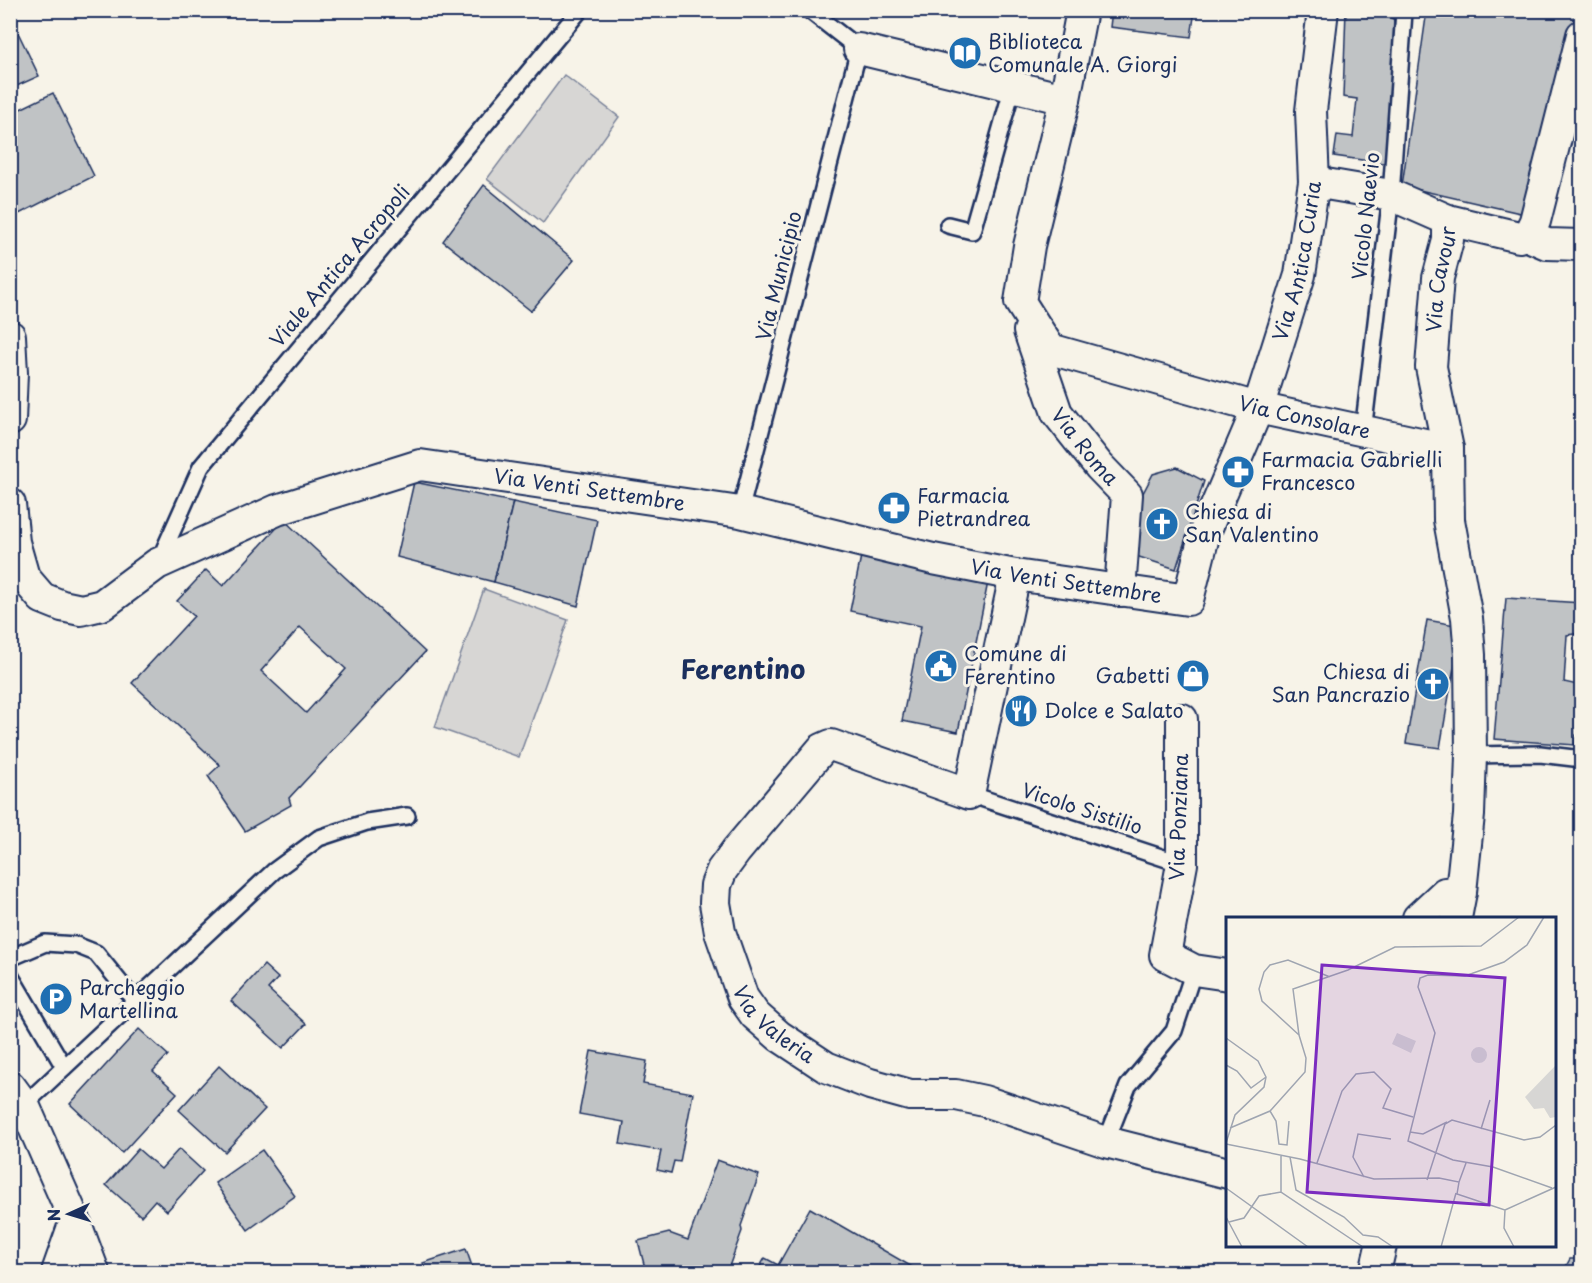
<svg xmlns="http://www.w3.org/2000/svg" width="1592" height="1283" viewBox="0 0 1592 1283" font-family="'Playpen Sans',sans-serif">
<rect width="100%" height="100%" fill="#f7f3e8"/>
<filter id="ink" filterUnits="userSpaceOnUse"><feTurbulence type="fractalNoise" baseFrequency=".0167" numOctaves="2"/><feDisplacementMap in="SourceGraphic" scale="12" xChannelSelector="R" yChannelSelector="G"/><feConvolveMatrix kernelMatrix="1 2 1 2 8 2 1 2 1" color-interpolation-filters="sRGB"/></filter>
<g filter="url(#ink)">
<!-- green -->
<g fill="#d7d6d4" stroke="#798299" stroke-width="1.5">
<path d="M 564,75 L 619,117 L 543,223 L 487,179 Z"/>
<path d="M 484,589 L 568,620 L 519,757 L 435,727 Z"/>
</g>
<!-- building -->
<g fill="#c0c3c5" stroke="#1b2f5e" stroke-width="1.5" fill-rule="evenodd">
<path d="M 1112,10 L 1195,10 L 1191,37 L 1110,27 Z"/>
<path d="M 1346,10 L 1378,10 L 1394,14 L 1390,164 L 1334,156 L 1337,135 L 1353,137 L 1357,99 L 1343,97 Z"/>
<path d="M 1427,10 L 1582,10 L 1578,33 L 1529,215 L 1402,186 Z"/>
<path d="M 10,16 L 39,76 L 10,89 Z"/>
<path d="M 53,93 L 94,176 L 11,218 L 10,114 Z"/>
<path d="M 484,185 L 574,260 L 531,311 L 443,241 Z"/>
<path d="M 1177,467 L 1204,481 L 1176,569 L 1133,555 L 1136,493 L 1143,493 L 1153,474 Z"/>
<path d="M 414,482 L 513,502 L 494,582 L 397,557 Z"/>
<path d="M 513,502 L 597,520 L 578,606 L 494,582 Z"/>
<path d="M 284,520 L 425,652 L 289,798 L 291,805 L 245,831 L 208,776 L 220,765 L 132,683 L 194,616 L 177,601 L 206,570 L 223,586 ZM 300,627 L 346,669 L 306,713 L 261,671 Z"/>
<path d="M 861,556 L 988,582 L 958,732 L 902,721 L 921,626 L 850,611 Z"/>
<path d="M 1506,598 L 1582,603 L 1582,633 L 1567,635 L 1564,682 L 1582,686 L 1582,735 L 1576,735 L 1575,745 L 1494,739 Z"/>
<path d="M 1427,620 L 1461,626 L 1440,748 L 1406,743 Z"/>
<path d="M 264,965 L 278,978 L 268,989 L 306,1024 L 283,1048 L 231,1001 Z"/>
<path d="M 139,1029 L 168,1055 L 153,1071 L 177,1093 L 122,1153 L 70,1104 Z"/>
<path d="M 591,1051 L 647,1061 L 643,1084 L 693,1093 L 680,1162 L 674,1161 L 671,1173 L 657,1170 L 661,1151 L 620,1144 L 624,1122 L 579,1114 Z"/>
<path d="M 219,1066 L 265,1109 L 225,1152 L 179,1110 Z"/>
<path d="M 138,1149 L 161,1169 L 179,1149 L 203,1171 L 167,1211 L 155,1200 L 141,1216 L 106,1185 Z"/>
<path d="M 262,1150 L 295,1196 L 248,1230 L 215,1183 Z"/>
<path d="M 717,1160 L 759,1175 L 741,1226 L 742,1231 L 727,1272 L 646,1272 L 638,1241 L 669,1233 L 688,1240 Z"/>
<path d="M 810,1208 L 921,1272 L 757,1272 L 765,1258 L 778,1265 Z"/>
<path d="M 466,1249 L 474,1272 L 426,1272 L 423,1263 Z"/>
<path d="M 1570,1259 L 1582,1259 L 1582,1272 L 1563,1272 Z"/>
</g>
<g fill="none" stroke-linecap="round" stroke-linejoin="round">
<!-- service casing -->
<g stroke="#1b2f5e" stroke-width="20">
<g id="service">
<path d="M 948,225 L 972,231 L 1013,86"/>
<path d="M 1363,432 L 1391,195 L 1404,12 L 1395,10"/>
<path d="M 740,512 L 859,49 L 809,10"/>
<path d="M 159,561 L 201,467 L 580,10"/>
<path d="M 1471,755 L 1540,754 L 1582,759"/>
<path d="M 969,794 L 1182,864"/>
<path d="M 10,958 L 45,943 L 76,945 L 96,953 L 135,1001"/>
<path d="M 10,975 L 64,1067"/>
<path d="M 24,1105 L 274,871 L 319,838 L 367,822 L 407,816"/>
<path d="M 1106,1142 L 1128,1086 L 1174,1031 L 1194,970"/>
</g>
</g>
<!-- minor casing -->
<g stroke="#1b2f5e" stroke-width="34">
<g id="minor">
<path id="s1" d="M 1082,10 L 1065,99 L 1029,246 L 1020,302 L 1050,349 L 1258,408 L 1448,449"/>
<path d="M 859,49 L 1065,99"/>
<path d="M 1314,182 L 1391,195 L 1448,220"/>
<path d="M 1526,235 L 1547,244 L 1582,245"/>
<path id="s2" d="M 1029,331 L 1057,413 L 1099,466 L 1127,495 L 1120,591"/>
<path d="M 10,336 L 12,373 L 10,420"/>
<path id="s3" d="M 10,504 L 14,542 L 24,577 L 42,598 L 62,606 L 81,610 L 102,605 L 157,564 L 277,510 L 420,465 L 740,512 L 933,559 L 1015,575 L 1188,600 L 1205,532 L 1258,408 L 1300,275 L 1314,182 L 1311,111 L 1323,10"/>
<path id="s4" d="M 1015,575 L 969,794 L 831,745 L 822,749 L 736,851 L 722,870 L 716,885 L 715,903 L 720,932 L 743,998 L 755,1015 L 779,1036 L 826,1067 L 870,1084 L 910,1095 L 956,1095 L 984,1101 L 1106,1142 L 1228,1173"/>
<path d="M 1182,719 L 1182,864 L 1165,955 L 1194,970 L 1228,975"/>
<path d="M 1418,918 L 1445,893 L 1461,892"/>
<path id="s5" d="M 1456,918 L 1461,892 L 1469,815 L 1471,755 L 1470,655 L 1467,618 L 1449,520 L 1448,449 L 1431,367 L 1438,278 L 1448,240 L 1448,220 L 1519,237 C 1529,235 1531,230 1535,221 L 1582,35"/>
<path d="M 10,1086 L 24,1105 L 75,1221 L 94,1272"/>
<path d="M 57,1272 L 75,1221"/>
<path d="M 1375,1272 L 1381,1246"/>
</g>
</g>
<!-- service -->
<use href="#service" stroke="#f7f3e8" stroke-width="15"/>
<!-- minor -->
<use href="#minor" stroke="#f7f3e8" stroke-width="30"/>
</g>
</g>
<!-- icons -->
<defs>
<g id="library-disc" transform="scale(1.725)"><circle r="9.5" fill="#1f6fb2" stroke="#f7f3e8"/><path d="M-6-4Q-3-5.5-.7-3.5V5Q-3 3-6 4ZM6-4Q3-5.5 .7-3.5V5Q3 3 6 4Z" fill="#fff"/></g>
<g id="pharmacy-disc" transform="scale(1.725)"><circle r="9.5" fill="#1f6fb2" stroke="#f7f3e8"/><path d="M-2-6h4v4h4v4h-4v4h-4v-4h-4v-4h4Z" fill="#fff"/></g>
<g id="church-disc" transform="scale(1.725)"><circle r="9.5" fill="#1f6fb2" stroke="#f7f3e8"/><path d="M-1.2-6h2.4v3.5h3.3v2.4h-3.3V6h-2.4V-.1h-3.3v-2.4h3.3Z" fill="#fff"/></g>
<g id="civic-disc" transform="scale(1.725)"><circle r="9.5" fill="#1f6fb2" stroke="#f7f3e8"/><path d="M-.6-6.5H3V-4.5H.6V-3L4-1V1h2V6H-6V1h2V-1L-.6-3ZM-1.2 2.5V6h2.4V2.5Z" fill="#fff"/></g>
<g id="shop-disc" transform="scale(1.725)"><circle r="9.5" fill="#1f6fb2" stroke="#f7f3e8"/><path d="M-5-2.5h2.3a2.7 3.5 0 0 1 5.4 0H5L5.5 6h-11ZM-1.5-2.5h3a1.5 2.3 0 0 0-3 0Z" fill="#fff"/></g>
<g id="restaurant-disc" transform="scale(1.725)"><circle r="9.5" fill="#1f6fb2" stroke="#f7f3e8"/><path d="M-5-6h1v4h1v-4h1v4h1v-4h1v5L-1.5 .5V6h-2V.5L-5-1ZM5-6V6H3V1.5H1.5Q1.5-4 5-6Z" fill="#fff"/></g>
<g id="parking-disc" transform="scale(1.725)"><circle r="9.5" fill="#1f6fb2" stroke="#f7f3e8"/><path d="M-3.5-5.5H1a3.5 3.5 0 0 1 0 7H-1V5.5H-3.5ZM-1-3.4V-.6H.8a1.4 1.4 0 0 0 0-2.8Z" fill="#fff"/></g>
</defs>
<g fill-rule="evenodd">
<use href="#library-disc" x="965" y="53"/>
<use href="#pharmacy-disc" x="1238" y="472"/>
<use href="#pharmacy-disc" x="894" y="508"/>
<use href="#church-disc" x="1162" y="524"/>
<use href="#civic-disc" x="941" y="666"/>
<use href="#shop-disc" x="1193" y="676"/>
<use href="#church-disc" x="1433" y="684"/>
<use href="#restaurant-disc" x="1021" y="711"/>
<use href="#parking-disc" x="56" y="999"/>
</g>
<g text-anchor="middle" stroke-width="6" stroke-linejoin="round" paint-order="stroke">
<!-- poi labels -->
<g font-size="20" fill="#1b2f5e" stroke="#f7f3e8" text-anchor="start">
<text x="988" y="49">Biblioteca<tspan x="988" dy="23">Comunale A. Giorgi</tspan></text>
<text x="1261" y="467">Farmacia Gabrielli<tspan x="1261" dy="23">Francesco</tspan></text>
<text x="917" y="503">Farmacia<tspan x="917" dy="23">Pietrandrea</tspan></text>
<text x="1185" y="519">Chiesa di<tspan x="1185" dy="23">San Valentino</tspan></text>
<text x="964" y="661">Comune di<tspan x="964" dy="23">Ferentino</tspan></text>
<text x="1410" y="679" text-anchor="end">Chiesa di<tspan x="1410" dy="23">San Pancrazio</tspan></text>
<text x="1170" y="683" text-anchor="end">Gabetti</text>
<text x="1044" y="718">Dolce e Salato</text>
<text x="79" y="995">Parcheggio<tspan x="79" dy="23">Martellina</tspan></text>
</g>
<!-- street labels -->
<g font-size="20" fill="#1b2f5e" stroke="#f7f3e8">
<text transform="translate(1366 216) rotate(-84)" y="7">Vicolo Naevio</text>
<text dy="7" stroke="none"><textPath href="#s3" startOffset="1653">Via Antica Curia</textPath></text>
<text transform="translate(340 266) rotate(-50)" y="7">Viale Antica Acropoli</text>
<text transform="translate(779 276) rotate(-76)" y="7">Via Municipio</text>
<text dy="7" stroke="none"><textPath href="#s5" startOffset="644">Via Cavour</textPath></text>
<text dy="7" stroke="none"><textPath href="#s1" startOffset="618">Via Consolare</textPath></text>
<text dy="7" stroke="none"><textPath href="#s2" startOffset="130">Via Roma</textPath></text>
<text dy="7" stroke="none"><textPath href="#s3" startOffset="686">Via Venti Settembre</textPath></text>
<text dy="7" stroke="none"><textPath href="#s3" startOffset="1172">Via Venti Settembre</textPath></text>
<text transform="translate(1082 809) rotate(18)" y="7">Vicolo Sistilio</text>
<text transform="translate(1179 817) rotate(-88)" y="7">Via Ponziana</text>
<text dy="7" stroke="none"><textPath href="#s4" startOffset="711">Via Valeria</textPath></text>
</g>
<!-- district labels -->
<g font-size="26" font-weight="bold" fill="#1b2f5e" stroke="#f7f3e8">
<text x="743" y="679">Ferentino</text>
</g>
</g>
<!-- overview -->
<g transform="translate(1226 917)">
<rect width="330" height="330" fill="#f7f3e8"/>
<path d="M 171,116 L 190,124 L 185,136 L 166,127 ZM245 138a8 8 0 1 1 16 0a8 8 0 1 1-16 0ZM 330,148 L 330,200 L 324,201 L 318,191 L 308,192 L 299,180 Z" fill="#d7d6d4"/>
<path fill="none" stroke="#9fa5b1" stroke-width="1.5" d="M 318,0 L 301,28 L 278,45 L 239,59 L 202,58 L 194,61 L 192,70 L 209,116 L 182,224 L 227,243 L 267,250 L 326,271M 73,118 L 36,84 L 33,72 L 38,55 L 44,48 L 62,43 L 104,60M 0,121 L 32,144 L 40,160 L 38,170 L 9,198 L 0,226M 0,148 L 11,154 L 25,171 L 40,160M 44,194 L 50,204 L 53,227 L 61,228 L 63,204M 4,211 L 44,194 L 79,155 L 80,141 L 73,118 L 67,72 L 122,53 L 169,30 L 255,29 L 293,0M 255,212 L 264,183M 184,215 L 197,217 L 221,205M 0,227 L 74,242 L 148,262 L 213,261 L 233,265 L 231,277 L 279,293 L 278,311 L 288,330M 55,238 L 55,275 L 137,330M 64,240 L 70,273 L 118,300 L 137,318 L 152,320 L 167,330M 91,246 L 116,174 L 130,157 L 148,155 L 165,172 L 157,191 L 187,200M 138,260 L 127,240 L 132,217 L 165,222M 201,263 L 219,207 L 226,203 L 298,223 L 314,220 L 330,208M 233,265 L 240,246M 0,271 L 82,330M 279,293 L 330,270M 0,300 L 16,330M 3,305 L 18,301 L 33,279 L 55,275M 215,330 L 230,276"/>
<path fill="#7b2cbf" fill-opacity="0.15" stroke="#7b2cbf" stroke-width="3" d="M 96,48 L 279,61 L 263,288 L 81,275 Z"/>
<rect width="330" height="330" fill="none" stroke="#1b2f5e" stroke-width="3"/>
</g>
<!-- margin -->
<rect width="1592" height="1283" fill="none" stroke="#f7f3e8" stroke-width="36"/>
<rect x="18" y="18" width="1556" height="1247" fill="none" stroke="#1b2f5e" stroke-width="2" filter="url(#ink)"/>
<!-- north arrow -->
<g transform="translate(69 1214) rotate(266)" stroke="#f7f3e8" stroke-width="4.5" paint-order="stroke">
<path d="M0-4.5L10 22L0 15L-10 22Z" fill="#1b2f5e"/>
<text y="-9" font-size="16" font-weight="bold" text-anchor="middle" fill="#1b2f5e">N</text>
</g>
</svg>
